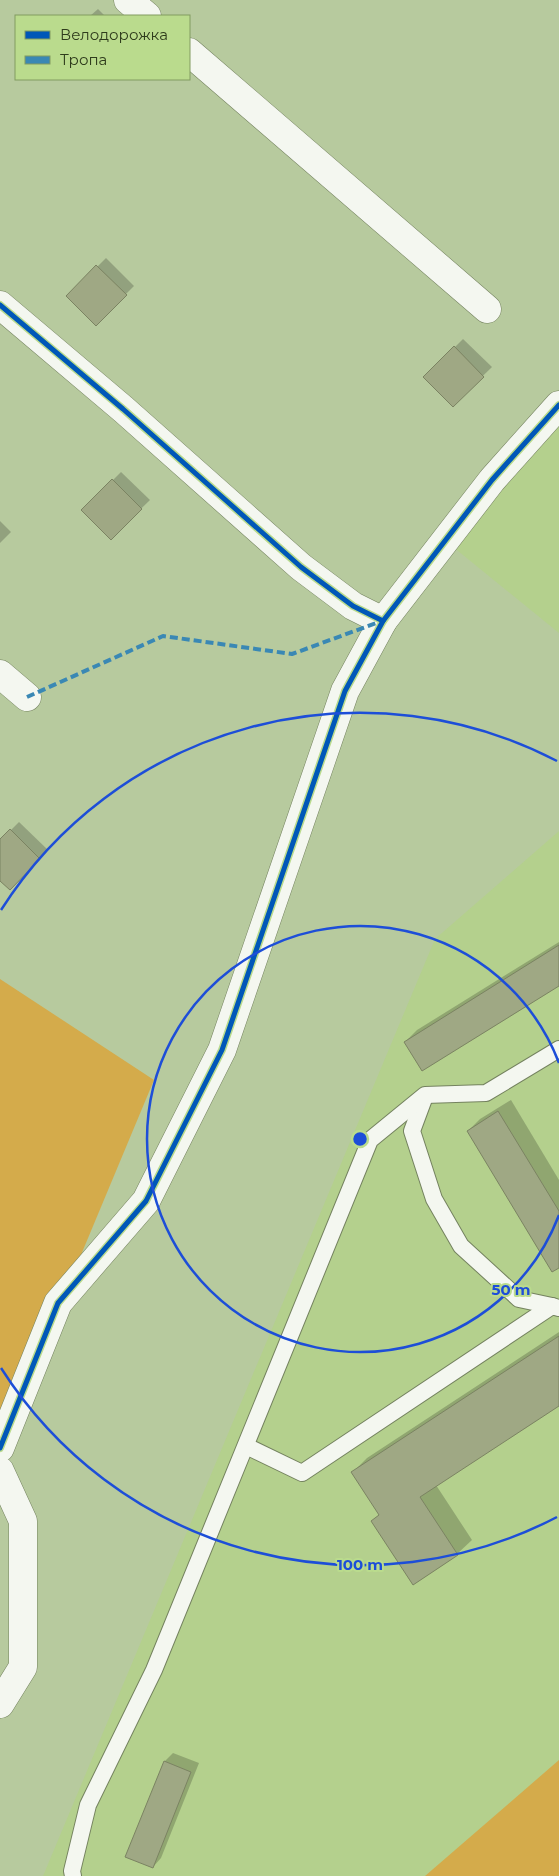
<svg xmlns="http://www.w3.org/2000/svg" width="559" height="1876" viewBox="0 0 559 1876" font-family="Montserrat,sans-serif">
<rect width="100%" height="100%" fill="#b7ca9e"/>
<!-- built -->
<g fill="#b4d08d">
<path d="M 559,412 L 559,633 L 447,542 Z"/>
<path d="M 559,831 L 559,1876 L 43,1876 L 435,939 Z"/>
</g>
<!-- green -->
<g fill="#d4ab4b">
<path d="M 0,979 L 154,1080 L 0,1449 Z"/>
<path d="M 559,1760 L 559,1876 L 425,1876 Z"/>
</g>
<!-- shadow -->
<g fill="#0003">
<path d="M 98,9 L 105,16 L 90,16 Z"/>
<path d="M 106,258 L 134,286 L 96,324 L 68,296 Z"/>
<path d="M 463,339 L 492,367 L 453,405 L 425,377 Z"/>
<path d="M 121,472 L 150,500 L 111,538 L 83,510 Z"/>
<path d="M 0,521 L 11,532 L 0,543 Z"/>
<path d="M 19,822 L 48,850 L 10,888 L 0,879 L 0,841 Z"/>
<path d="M 559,942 L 559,985 L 405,1042 L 417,1030 Z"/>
<path d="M 511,1100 L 559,1180 L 559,1267 L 468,1131 L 480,1119 Z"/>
<path d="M 559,1332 L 559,1405 L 436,1485 L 472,1540 L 457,1554 L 372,1521 L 380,1514 L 353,1472 L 367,1458 Z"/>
<path d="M 173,1753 L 199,1763 L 161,1858 L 153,1867 L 165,1761 Z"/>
</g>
<!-- building -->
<g fill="#9fa884" stroke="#7b8362">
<path d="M 96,265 L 127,295 L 96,326 L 66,296 Z"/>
<path d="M 454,346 L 484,377 L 453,407 L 423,377 Z"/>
<path d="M 112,479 L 142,509 L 111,540 L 81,510 Z"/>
<path d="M 10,829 L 40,859 L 10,890 L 0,881 L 0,839 Z"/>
<path d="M 559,945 L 559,986 L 422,1071 L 404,1042 Z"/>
<path d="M 498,1111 L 559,1211 L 559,1268 L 552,1272 L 467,1131 Z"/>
<path d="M 559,1336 L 559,1406 L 420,1497 L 458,1555 L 413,1585 L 371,1521 L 379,1515 L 351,1472 Z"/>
<path d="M 164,1761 L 191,1772 L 153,1868 L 125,1857 Z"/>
</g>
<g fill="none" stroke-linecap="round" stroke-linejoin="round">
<!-- lane casing -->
<g stroke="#74825f" stroke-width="18">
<g id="lane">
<path d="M 425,1096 L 412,1131 L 434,1199 L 461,1246 L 519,1299 L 552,1306"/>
<path d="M 246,1446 L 302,1473 L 552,1306 L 559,1308"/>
<path d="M 73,1876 L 72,1871 L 88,1805 L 154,1670 L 370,1140 L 425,1095 L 486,1093 L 559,1049"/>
</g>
</g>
<!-- street casing -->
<g stroke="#74825f" stroke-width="29">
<g id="street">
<path d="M 128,0 L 147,16"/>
<path d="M 189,52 L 487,309"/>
<path d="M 0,305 L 123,409 L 301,567 L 353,606 L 383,621"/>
<path d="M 0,674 L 27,697"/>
<path d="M 0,1448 L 58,1303 L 146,1201 L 222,1050 L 345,691 L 383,621 L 492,480 L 559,405"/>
<path d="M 0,1471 L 23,1521 L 23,1667 L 0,1704"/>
</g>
</g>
<!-- lane -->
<use href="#lane" stroke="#f4f7f0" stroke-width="16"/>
<!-- street -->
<use href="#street" stroke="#f4f7f0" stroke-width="28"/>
<!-- quiet -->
<path stroke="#3a88b4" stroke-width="4" stroke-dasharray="8 4" stroke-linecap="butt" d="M 27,697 L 163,636 L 292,654 L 382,621"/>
<!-- cycleway casing -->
<g stroke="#badb8d" stroke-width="8">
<g id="cycleway">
<path d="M 0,305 L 123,409 L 301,567 L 353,606 L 383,621"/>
<path d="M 0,1448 L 58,1303 L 146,1201 L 222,1050 L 345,691 L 383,621 L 492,480 L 559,405"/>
</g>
</g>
<!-- cycleway -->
<use href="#cycleway" stroke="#0057b8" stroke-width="5"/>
</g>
<!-- distance rings -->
<g fill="none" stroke="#1d4ed8" stroke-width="2.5">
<path d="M559 1215A213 213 0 1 1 559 1063"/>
<path d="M557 1517A426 426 0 0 1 1 1368M1 910A426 426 0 0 1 557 761"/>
</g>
<circle cx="360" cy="1139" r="8" fill="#1d4ed8" stroke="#badb8d" stroke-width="2.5"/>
<g font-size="15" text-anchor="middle" font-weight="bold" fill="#1d4ed8" stroke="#badb8d" stroke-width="4" stroke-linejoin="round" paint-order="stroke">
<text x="511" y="1295">50 m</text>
<text x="360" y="1570">100 m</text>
</g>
<!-- legend -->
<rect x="15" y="15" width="175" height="65" fill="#badb8d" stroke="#829b60"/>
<rect x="25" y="31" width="25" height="8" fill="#0057b8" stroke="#829b60"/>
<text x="60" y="40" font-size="15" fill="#2f3c1c">Велодорожка</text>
<rect x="25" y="56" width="25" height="8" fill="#3a88b4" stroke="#829b60"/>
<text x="60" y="65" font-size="15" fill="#2f3c1c">Тропа</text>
</svg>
